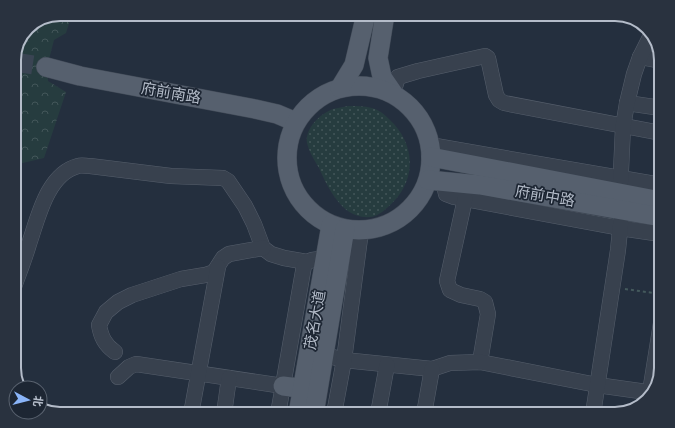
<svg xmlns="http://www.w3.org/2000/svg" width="675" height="428" viewBox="0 0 675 428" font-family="Karla,'Noto Sans SC',sans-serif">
<defs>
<pattern id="grass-dots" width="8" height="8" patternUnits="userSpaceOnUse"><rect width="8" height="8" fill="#263c3f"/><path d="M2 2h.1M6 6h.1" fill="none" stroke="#435659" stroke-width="1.8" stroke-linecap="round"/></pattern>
<pattern id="forest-crowns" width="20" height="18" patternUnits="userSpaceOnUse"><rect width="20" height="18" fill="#263c3f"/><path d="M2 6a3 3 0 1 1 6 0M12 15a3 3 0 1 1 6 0" fill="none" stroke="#435659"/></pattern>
</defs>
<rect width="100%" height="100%" fill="#242f3e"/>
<!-- grass -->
<path fill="url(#grass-dots)" d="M 348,106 C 356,106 364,106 372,108 C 382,111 387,117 394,124 C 417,150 415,184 388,207 C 384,211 376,217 370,217 C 343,220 328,188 319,168 C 315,161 309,152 307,143 C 305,128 320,114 333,109 C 338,108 343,107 348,106 Z"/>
<!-- forest -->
<path fill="url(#forest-crowns)" d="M 60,14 L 72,14 L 66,33 L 54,40 L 47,67 L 48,81 L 66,92 L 44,158 L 14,165 L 14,57 L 28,27 Z"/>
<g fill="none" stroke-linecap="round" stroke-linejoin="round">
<!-- major-tunnel -->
<path stroke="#3a4453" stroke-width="19" stroke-dasharray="19 10" stroke-linecap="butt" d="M 14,62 L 46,67"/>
<!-- minor casing -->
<g stroke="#565f6c" stroke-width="16">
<g id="minor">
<path d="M 640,57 L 661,61"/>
<path d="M 393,93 L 398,77 L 418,71 L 485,56 L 488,58 L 496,95 L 499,100 L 504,103 L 661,133"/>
<path d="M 627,103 L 661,108"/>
<path d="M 430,145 L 661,185"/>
<path d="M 443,181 L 446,194 L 454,197 L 620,228 L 661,234"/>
<path d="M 465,199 L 447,281 L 450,290 L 461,295 L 480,299 L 485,302 L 488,314 L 480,362"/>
<path d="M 14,287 C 19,273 25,258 29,244 C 38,218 47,174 78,166 C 81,165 86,166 90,166 L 171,176 L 223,178 L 228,181 L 245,206 L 254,224 L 263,248 L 271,254 L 284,258 L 307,262 L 312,260 L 326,258"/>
<path d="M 115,352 C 105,345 101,337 99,325 L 106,312 L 118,302 L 132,295 L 181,279 L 205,275 L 214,272 L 223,258 L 229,254 L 263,248"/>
<path d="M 314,352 L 344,360 L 432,369 L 450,363 L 480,362 L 597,385 L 654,393"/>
<path d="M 118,377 L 129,367 L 136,364 L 283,386"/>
<path d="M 649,398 L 661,323"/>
<path d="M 191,414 L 218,267"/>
<path d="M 224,414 L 229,378"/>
<path d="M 278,414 L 302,277 L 304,266 L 307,262"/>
<path d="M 334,414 L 344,360 L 361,231"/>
<path d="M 378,414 L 387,365"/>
<path d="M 424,414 L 432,369"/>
<path d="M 593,414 L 618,250 L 622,210 L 620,193 L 623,127 L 627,103 L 634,74 L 640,57 L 650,37"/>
</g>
</g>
<!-- major casing -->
<g stroke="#414a57" stroke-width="20">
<g id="major">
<path d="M 385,14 L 378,58 L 382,77 L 393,93"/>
<path d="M 46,67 L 80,76 L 255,109 L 277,114 L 296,122"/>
<circle cx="359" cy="158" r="72"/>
<path d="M 340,88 L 354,65 L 366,14"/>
<path d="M 431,157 L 661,201"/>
<path d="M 428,180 L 480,185 L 661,217"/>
<path d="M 283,386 L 315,390"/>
<path d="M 298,414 L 331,225"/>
<path d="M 314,414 L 345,229"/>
</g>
</g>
<!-- path -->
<path stroke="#44595c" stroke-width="2" stroke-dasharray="3 3" stroke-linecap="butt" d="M 625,289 L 661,294"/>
<!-- minor -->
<use href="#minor" stroke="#38414e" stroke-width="15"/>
<!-- major -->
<use href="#major" stroke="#56606e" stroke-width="19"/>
</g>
<g text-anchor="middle" stroke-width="3.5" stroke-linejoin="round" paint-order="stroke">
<!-- street labels -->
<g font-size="15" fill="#b4bcc9" stroke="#1d2633">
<text transform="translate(171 93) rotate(10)" y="5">府前南路</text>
<text transform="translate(545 196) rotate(10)" y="5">府前中路</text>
<text transform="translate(315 320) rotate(-80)" y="5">茂名大道</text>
</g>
</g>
<!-- crop -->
<path d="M0 0H675V428H0ZM60 21H615A39 39 0 0 1 654 60V368A39 39 0 0 1 615 407H60A39 39 0 0 1 21 368V60A39 39 0 0 1 60 21Z" fill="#29323f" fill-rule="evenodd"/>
<path fill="none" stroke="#b4bcc9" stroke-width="2" d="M60 21H615A39 39 0 0 1 654 60V368A39 39 0 0 1 615 407H60A39 39 0 0 1 21 368V60A39 39 0 0 1 60 21Z"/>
<!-- north arrow -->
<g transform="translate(28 400) rotate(97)"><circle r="19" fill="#1d2633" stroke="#59626f"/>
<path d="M0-3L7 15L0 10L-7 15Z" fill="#8ab4f8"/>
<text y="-6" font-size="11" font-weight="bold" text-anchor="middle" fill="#b4bcc9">北</text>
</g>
</svg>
